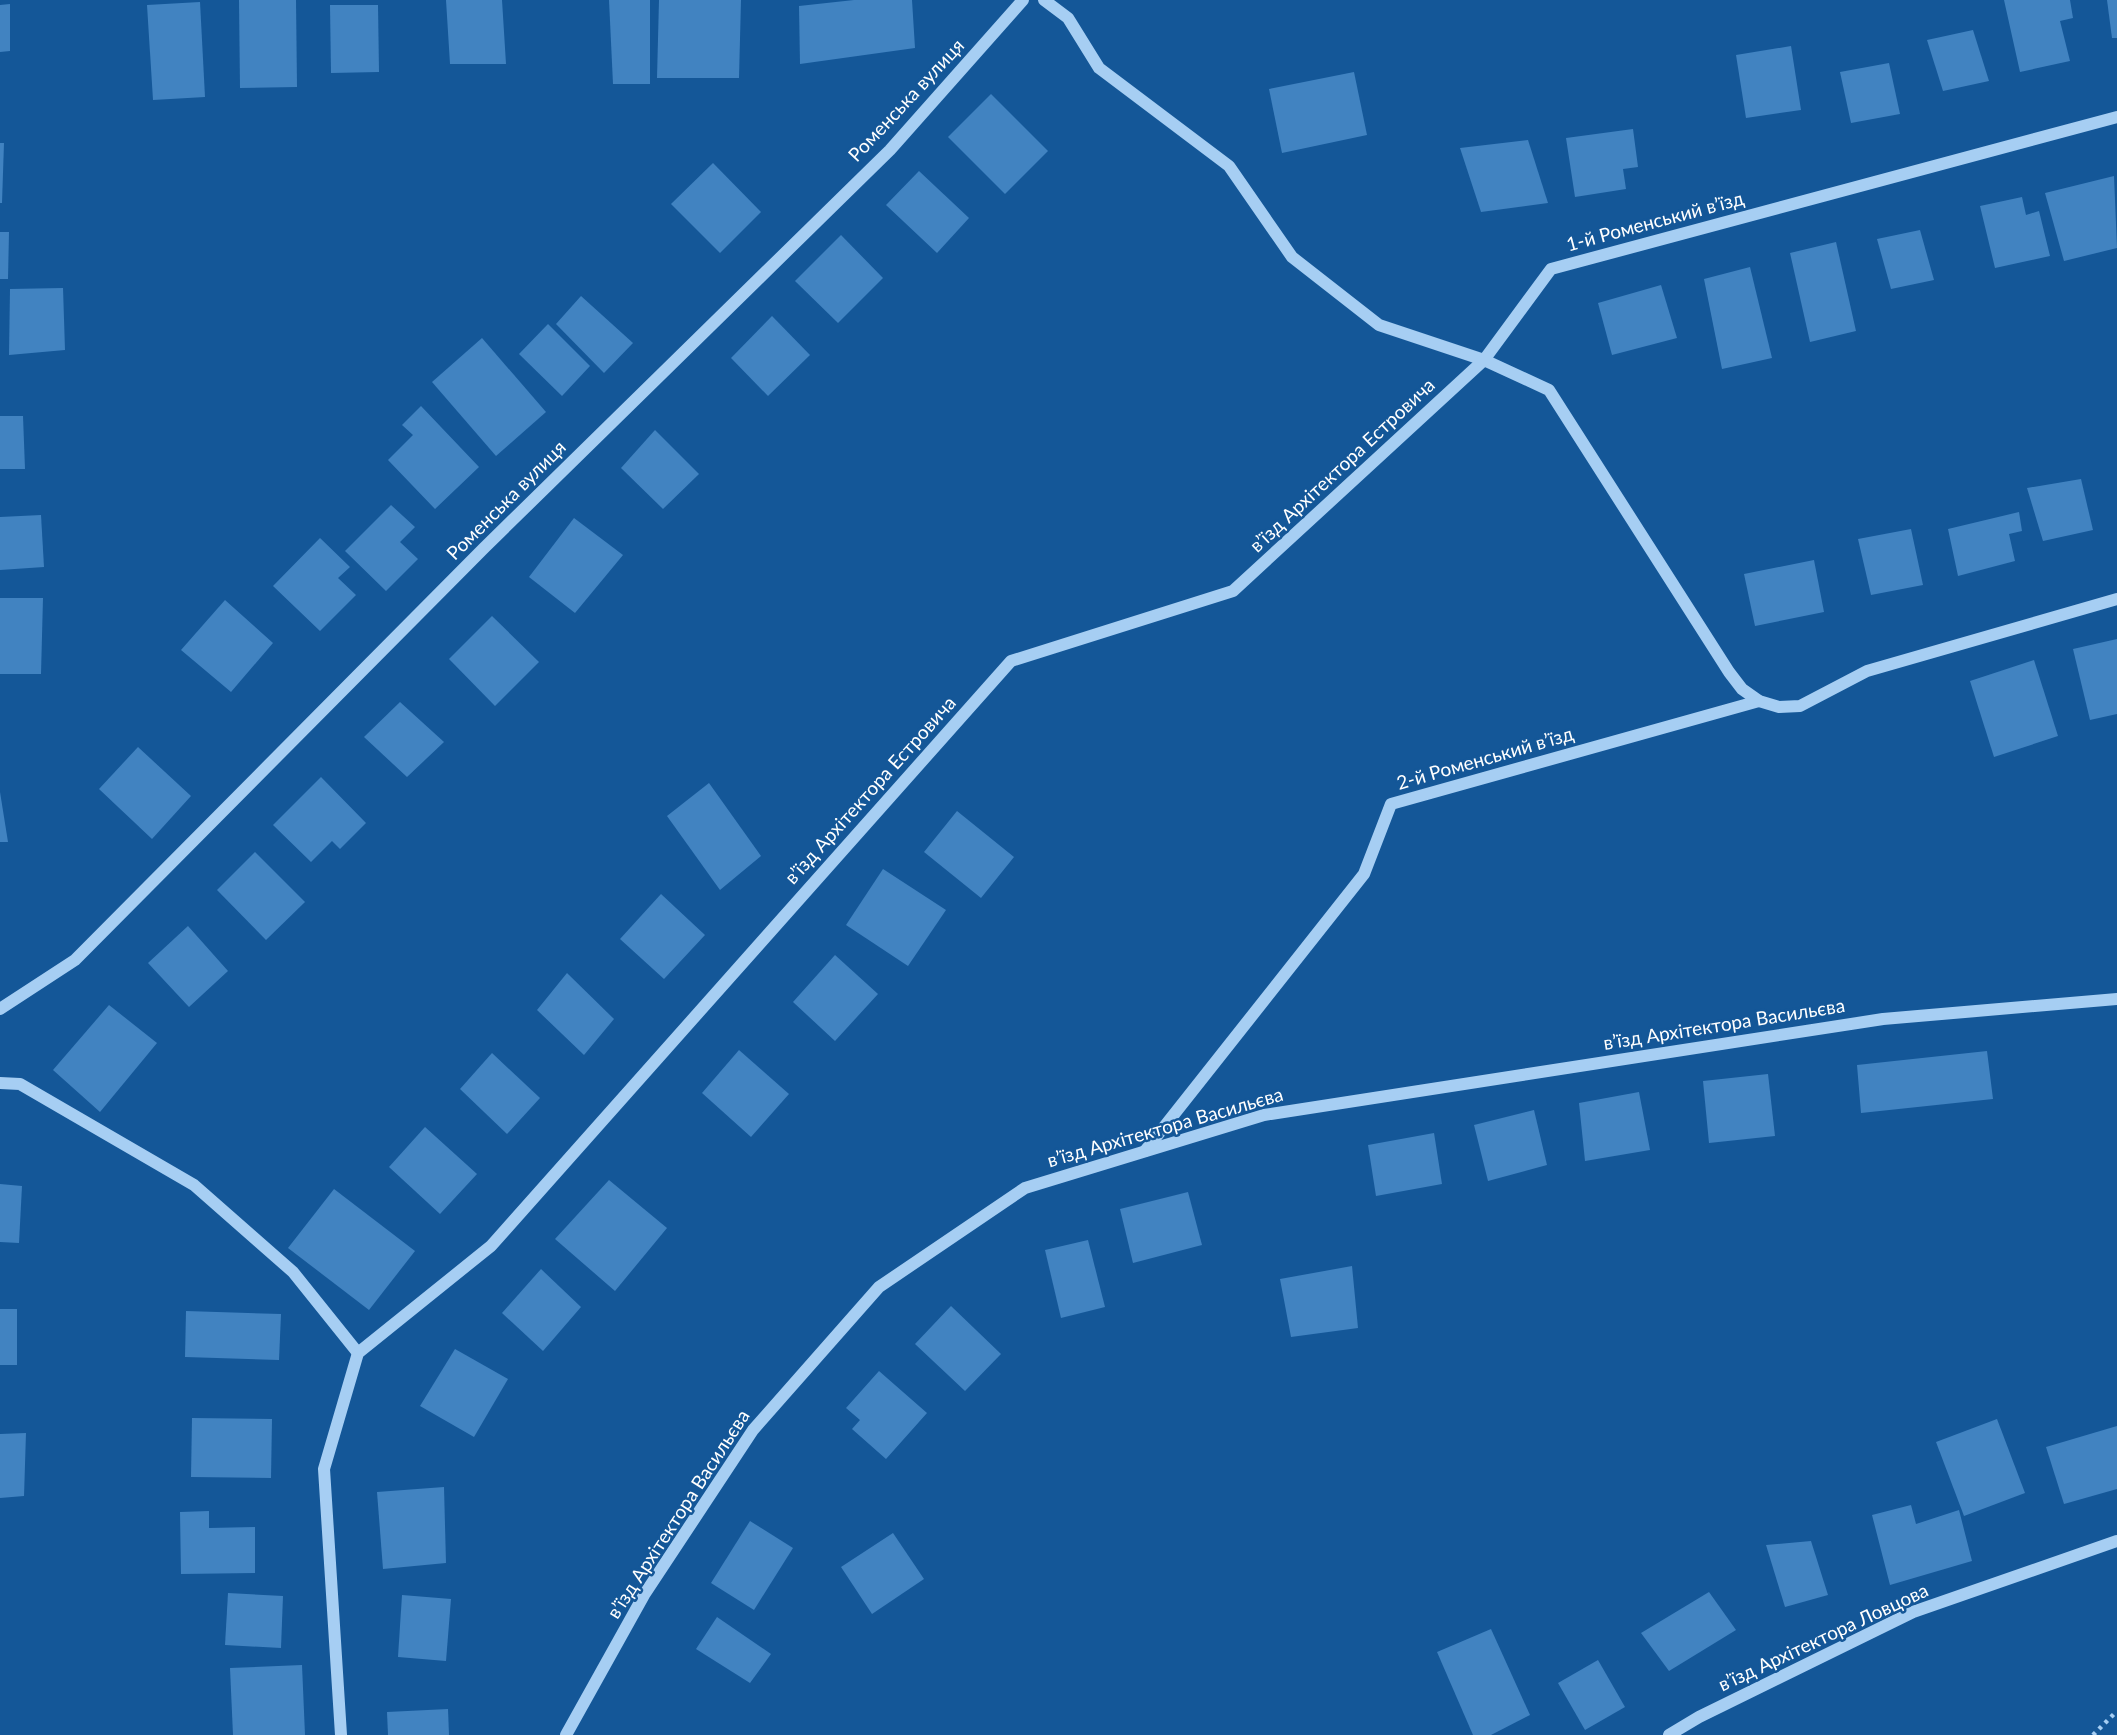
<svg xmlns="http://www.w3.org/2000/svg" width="2117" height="1735" viewBox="0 0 2117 1735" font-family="Lato,sans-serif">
<rect width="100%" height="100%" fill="#145798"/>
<!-- building -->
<g fill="#4183c1">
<path d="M 239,0 L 296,0 L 297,87 L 240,88 Z"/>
<path d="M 446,0 L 502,0 L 506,64 L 450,64 Z"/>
<path d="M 609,0 L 650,0 L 650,84 L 613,84 Z"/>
<path d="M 659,0 L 741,0 L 739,78 L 657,78 Z"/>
<path d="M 854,0 L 912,0 L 915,48 L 800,64 L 799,6 Z"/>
<path d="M 2004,0 L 2070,0 L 2073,18 L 2060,21 L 2070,61 L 2020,72 Z"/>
<path d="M 2107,0 L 2117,0 L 2117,38 L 2112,38 Z"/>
<path d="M 200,2 L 205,97 L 153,100 L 147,5 Z"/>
<path d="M 10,4 L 10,51 L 0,52 L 0,5 Z"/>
<path d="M 330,5 L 378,5 L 379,72 L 331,73 Z"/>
<path d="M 1973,30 L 1989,81 L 1943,91 L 1927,40 Z"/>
<path d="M 1791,46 L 1801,110 L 1746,118 L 1736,55 Z"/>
<path d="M 1889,63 L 1900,114 L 1851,123 L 1840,72 Z"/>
<path d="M 1354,72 L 1367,135 L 1282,153 L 1269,89 Z"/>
<path d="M 991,94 L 1048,151 L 1005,194 L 948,137 Z"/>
<path d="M 1633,129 L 1638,167 L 1623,169 L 1626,189 L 1575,197 L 1566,138 Z"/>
<path d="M 1528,140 L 1548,203 L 1481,212 L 1460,148 Z"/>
<path d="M 0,143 L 4,143 L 2,203 L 0,203 Z"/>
<path d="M 713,163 L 761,212 L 720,253 L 671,204 Z"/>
<path d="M 919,171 L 969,218 L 937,253 L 886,205 Z"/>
<path d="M 2114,176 L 2117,248 L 2064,261 L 2045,193 Z"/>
<path d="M 2022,197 L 2026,215 L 2039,211 L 2050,256 L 1995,268 L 1980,206 Z"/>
<path d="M 1920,230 L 1934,280 L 1891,289 L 1877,239 Z"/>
<path d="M 0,232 L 9,232 L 8,279 L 0,279 Z"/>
<path d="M 841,235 L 883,278 L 838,323 L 795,281 Z"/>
<path d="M 1836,242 L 1856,331 L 1810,342 L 1790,253 Z"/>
<path d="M 1750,267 L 1772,358 L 1722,369 L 1704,279 Z"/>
<path d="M 1661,285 L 1677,338 L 1612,355 L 1598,303 Z"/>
<path d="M 63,288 L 65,350 L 9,355 L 10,289 Z"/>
<path d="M 581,296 L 633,343 L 604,373 L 556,324 Z"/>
<path d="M 772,316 L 810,355 L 768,396 L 731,358 Z"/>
<path d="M 548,324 L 590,366 L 562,396 L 519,354 Z"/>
<path d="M 482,338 L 546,412 L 496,456 L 432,382 Z"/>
<path d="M 421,406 L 479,467 L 435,509 L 388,460 L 413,435 L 402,425 Z"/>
<path d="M 0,416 L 23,416 L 25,469 L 0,469 Z"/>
<path d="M 655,430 L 699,474 L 663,509 L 621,468 Z"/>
<path d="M 2081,479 L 2093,530 L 2043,541 L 2027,488 Z"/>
<path d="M 391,505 L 415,527 L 400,542 L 418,559 L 386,591 L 345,551 Z"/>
<path d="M 2019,512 L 2022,531 L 2009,534 L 2015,561 L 1958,576 L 1948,529 Z"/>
<path d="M 41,515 L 44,567 L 0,570 L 0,517 Z"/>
<path d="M 574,518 L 623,555 L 575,613 L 529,577 Z"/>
<path d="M 1911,529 L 1923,585 L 1871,595 L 1858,539 Z"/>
<path d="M 320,538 L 350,567 L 338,578 L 356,595 L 320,631 L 273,586 Z"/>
<path d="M 1814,560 L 1824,612 L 1755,626 L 1744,574 Z"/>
<path d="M 0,598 L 43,598 L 41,674 L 0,674 Z"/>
<path d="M 225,600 L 273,643 L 231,692 L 181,650 Z"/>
<path d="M 492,616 L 539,662 L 495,706 L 449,659 Z"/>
<path d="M 2117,639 L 2117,714 L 2090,720 L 2073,649 Z"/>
<path d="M 2034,660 L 2058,736 L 1994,757 L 1970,681 Z"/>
<path d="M 400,702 L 444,742 L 407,777 L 364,737 Z"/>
<path d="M 138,747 L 191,796 L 152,839 L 99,789 Z"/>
<path d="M 321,777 L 366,823 L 340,849 L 332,841 L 311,862 L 273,825 Z"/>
<path d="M 709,783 L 761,856 L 720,890 L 667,816 Z"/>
<path d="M 0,792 L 8,842 L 0,842 Z"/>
<path d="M 957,811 L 1014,857 L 981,898 L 924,852 Z"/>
<path d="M 255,852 L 305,902 L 266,940 L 217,890 Z"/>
<path d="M 883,869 L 946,910 L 908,966 L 846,925 Z"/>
<path d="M 661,894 L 705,935 L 664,979 L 620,939 Z"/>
<path d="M 188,926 L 228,971 L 189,1007 L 148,963 Z"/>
<path d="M 835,955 L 878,994 L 835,1041 L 793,1002 Z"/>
<path d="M 567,973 L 614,1019 L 584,1055 L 537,1010 Z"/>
<path d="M 109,1005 L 157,1043 L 100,1112 L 53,1070 Z"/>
<path d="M 739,1050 L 789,1094 L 751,1137 L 702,1093 Z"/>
<path d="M 1987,1051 L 1993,1099 L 1861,1113 L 1857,1065 Z"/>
<path d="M 492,1053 L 540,1098 L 507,1134 L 460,1089 Z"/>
<path d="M 1768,1074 L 1775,1136 L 1709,1143 L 1703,1081 Z"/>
<path d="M 1639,1092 L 1650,1150 L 1585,1161 L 1579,1103 Z"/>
<path d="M 1534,1110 L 1547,1165 L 1488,1181 L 1474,1125 Z"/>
<path d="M 425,1127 L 477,1174 L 440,1214 L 389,1167 Z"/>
<path d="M 1434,1133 L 1442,1184 L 1376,1196 L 1368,1145 Z"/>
<path d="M 609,1180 L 667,1228 L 615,1291 L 555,1239 Z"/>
<path d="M 0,1184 L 22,1186 L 19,1243 L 0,1242 Z"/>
<path d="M 334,1189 L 415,1251 L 369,1310 L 288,1248 Z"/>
<path d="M 1188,1192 L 1202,1245 L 1133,1263 L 1120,1209 Z"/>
<path d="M 1088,1240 L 1105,1307 L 1061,1318 L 1045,1250 Z"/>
<path d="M 1352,1266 L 1358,1328 L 1291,1337 L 1280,1279 Z"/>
<path d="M 541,1269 L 581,1307 L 543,1351 L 502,1313 Z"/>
<path d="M 951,1306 L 1001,1354 L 965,1391 L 915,1344 Z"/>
<rect x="0" y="1309" width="17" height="56"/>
<path d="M 186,1311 L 281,1314 L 279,1360 L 185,1357 Z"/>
<path d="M 455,1349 L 508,1379 L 474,1437 L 420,1406 Z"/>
<path d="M 879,1371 L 927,1413 L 886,1459 L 852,1429 L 860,1420 L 846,1408 Z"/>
<path d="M 192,1418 L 272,1419 L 271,1478 L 191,1477 Z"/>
<path d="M 1997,1419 L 2025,1493 L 1964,1516 L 1936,1442 Z"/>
<path d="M 2117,1426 L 2117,1489 L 2064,1504 L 2046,1447 Z"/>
<path d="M 26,1433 L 24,1496 L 0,1498 L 0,1434 Z"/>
<path d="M 444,1487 L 446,1563 L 383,1569 L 377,1492 Z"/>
<path d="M 1911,1505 L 1916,1524 L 1959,1510 L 1972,1561 L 1890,1585 L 1872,1515 Z"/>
<path d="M 209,1511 L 209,1528 L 255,1527 L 255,1573 L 181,1574 L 180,1512 Z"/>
<path d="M 750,1521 L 793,1548 L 754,1610 L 711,1583 Z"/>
<path d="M 893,1533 L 924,1579 L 872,1614 L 841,1567 Z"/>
<path d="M 1811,1541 L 1828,1595 L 1785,1607 L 1766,1545 Z"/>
<path d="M 1709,1592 L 1736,1630 L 1669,1671 L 1641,1633 Z"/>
<path d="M 228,1593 L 283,1596 L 281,1648 L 225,1645 Z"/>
<path d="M 402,1595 L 451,1599 L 446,1661 L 398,1657 Z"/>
<path d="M 717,1617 L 771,1654 L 750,1683 L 696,1649 Z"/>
<path d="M 1491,1629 L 1530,1715 L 1491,1735 L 1473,1735 L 1437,1652 Z"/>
<path d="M 1598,1660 L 1625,1707 L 1585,1730 L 1558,1683 Z"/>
<path d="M 302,1665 L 305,1735 L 233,1735 L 230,1668 Z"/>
<path d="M 448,1709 L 449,1735 L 388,1735 L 387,1712 Z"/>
</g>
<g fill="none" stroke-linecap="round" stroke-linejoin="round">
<!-- path -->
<path stroke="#a6cef3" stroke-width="4.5" stroke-dasharray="3.5 5" stroke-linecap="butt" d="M 2093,1735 L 2117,1711"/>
<!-- minor -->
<g stroke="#a6cef3" stroke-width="12">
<path d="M 1044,0 L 1068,18 L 1099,68 L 1229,166 L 1292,257 L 1379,325 L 1484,360 L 1549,390 L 1729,672 L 1742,689 L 1759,701 L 1779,707 L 1800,706 L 1867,671 L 2117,599"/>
<path d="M 0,1009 L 75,960 L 484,548 L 890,150 L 1023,0"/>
<path d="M 0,1083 L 20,1084 L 194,1185 L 293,1272 L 358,1353"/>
<path d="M 1145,1151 L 1364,874 L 1391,804 L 1759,701"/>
<path d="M 341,1735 L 324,1469 L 358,1353 L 491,1246 L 1011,661 L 1233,591 L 1484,360 L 1551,269 L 2117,117"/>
<path d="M 566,1735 L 644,1595 L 753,1430 L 879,1287 L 1025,1188 L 1264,1115 L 1883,1019 L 2117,999"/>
<path d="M 1669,1735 L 1699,1717 L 1913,1612 L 2117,1541"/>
</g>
</g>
<g text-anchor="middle" stroke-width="5" stroke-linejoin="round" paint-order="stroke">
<!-- street labels -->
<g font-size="19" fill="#fff" stroke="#145798">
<text transform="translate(906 100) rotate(-47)" y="7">Роменська вулиця</text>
<text transform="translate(1655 221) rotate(-15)" y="7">1-й Роменський в’їзд</text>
<text transform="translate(1342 465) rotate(-43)" y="7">в’їзд Архітектора Естровича</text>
<text transform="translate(506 500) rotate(-45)" y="7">Роменська вулиця</text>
<text transform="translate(1485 758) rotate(-16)" y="7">2-й Роменський в’їзд</text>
<text transform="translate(870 790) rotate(-48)" y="7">в’їзд Архітектора Естровича</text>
<text transform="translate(1724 1024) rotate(-9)" y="7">в’їзд Архітектора Васильєва</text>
<text transform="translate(1165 1127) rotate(-16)" y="7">в’їзд Архітектора Васильєва</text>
<text transform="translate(678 1514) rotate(-57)" y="7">в’їзд Архітектора Васильєва</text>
<text transform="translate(1823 1637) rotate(-25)" y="7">в’їзд Архітектора Ловцова</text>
</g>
</g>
</svg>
